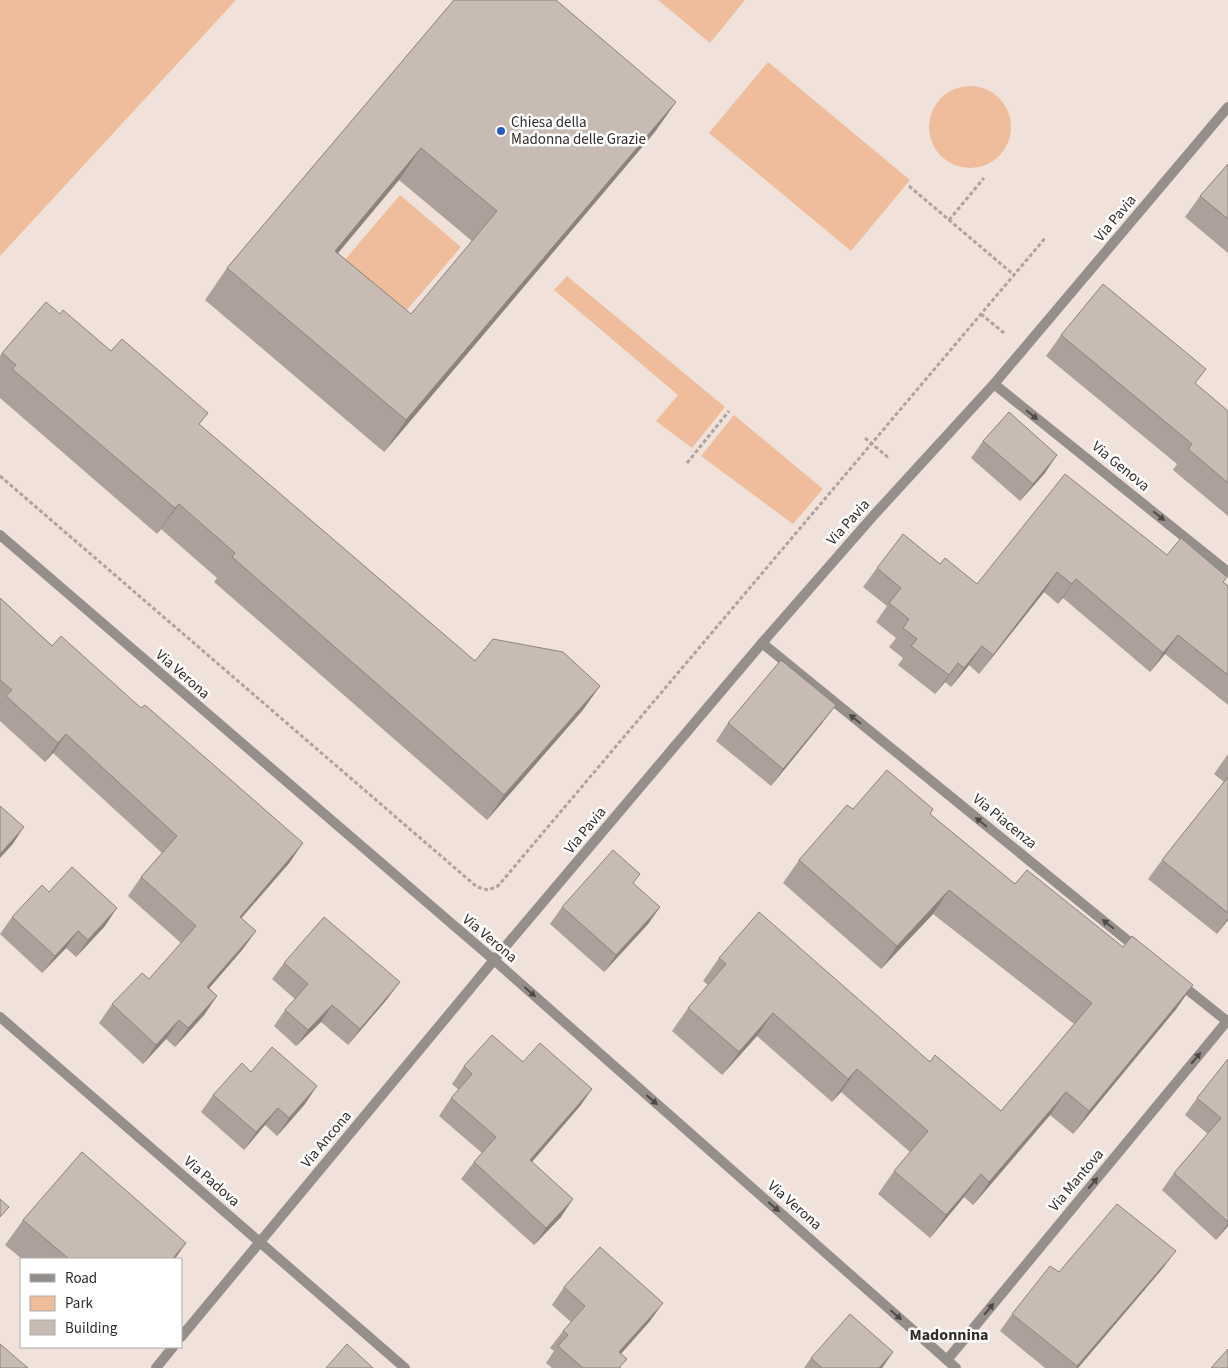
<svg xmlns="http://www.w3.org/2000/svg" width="1228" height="1368" viewBox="0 0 1228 1368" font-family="'Source Sans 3',sans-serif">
<rect width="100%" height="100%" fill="#f0e2da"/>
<!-- green -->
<g fill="#efbc9c">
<path d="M 0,0 L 236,0 L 0,256 Z"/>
<path d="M 658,0 L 745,0 L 710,43 Z"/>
<path d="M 768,62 L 910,180 L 851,251 L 709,133 Z"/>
<circle cx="970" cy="127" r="41"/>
<path d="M 400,195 L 461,247 L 393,326 L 332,275 Z"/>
<path d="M 567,276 L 725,407 L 692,448 L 656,421 L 678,395 L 554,290 Z"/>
<path d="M 734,415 L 823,489 L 793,524 L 701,456 Z"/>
</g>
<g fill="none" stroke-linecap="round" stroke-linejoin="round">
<!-- path -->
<g stroke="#aea39d" stroke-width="3" stroke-dasharray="4 2.5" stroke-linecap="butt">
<path d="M 909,186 L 1014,275"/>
<path d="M 949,220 L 984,178"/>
<path d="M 981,314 L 1004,333"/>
<path d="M 865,438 L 890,459"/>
<path d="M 687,463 L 729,411"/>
<path d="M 0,476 L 477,887 L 488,890 L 498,886 L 1046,237"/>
</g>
<!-- minor -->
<g stroke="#958f8c" stroke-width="10">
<path d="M 994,384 L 1228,572"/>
<path d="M 0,535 L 494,960 L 956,1368"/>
<path d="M 762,643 L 1138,949"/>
<path d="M 1178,982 L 1228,1022"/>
<path d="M 0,1017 L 405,1368"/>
<path d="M 181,1337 L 494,960 L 762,643 L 874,515 L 994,384 L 1228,107"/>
<path d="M 947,1360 L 1228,1020"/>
<path d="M 156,1368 L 173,1347"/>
</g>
</g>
<!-- wall -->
<g fill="#aca19a" fill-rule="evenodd">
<path d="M 454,0 L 676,102 L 654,133 L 384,452 L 205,300 L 227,268 ZM 399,180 L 472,241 L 411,314 L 338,253 Z"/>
<path d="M 1228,164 L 1228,253 L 1185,217 L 1200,196 Z"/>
<path d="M 60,314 L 111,351 L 200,425 L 475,661 L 600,686 L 582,711 L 487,820 L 214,582 L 217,578 L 161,529 L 157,534 L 0,398 L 0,356 L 2,353 Z"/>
<path d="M 1061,335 L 1196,384 L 1228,411 L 1228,516 L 1173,470 L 1177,464 L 1046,356 Z"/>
<path d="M 983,441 L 1045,473 L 1020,501 L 971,458 Z"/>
<path d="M 1167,555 L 1227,577 L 1223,582 L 1228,586 L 1228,705 L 1165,654 L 1150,672 L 1063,598 L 1058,604 L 1044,592 L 979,674 L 969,665 L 951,687 L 945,682 L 935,694 L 898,665 L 903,658 L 889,647 L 896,638 L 876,622 L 887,606 L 863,587 L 877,568 L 940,564 L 977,584 Z"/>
<path d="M 0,598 L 290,862 L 241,918 L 256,931 L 242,950 L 209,988 L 217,996 L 204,1015 L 175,1047 L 166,1039 L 143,1064 L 99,1023 L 112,1004 L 149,979 L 181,943 L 128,896 L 141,877 L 162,853 L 53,753 L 45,762 L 0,721 Z"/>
<path d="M 823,722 L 771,786 L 716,741 L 728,723 Z"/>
<path d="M 1228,754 L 1228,920 L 1217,934 L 1148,879 L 1162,860 L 1224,782 L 1214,774 Z"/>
<path d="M 853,809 L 930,814 L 1015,884 L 1177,1008 L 1073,1134 L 1050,1115 L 973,1205 L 964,1197 L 930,1238 L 878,1194 L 894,1171 L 910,1152 L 841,1092 L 832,1102 L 757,1036 L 722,1075 L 672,1031 L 688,1008 L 708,985 L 703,981 L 719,958 L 930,1062 L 1001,1111 L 1074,1024 L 933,914 L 881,969 L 783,883 L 799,860 Z"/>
<path d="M 49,892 L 105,926 L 76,957 L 66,948 L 42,973 L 0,934 L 12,917 Z"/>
<path d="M 562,907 L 660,907 L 648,924 L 604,972 L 550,924 Z"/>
<path d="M 284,963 L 388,998 L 348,1045 L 321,1022 L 296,1046 L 274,1026 L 285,1010 L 295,999 L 272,979 Z"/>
<path d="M 1228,1059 L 1228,1226 L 1216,1240 L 1162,1190 L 1174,1173 L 1208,1134 L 1185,1115 L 1197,1098 Z"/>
<path d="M 523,1062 L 592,1089 L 580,1106 L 532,1162 L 561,1217 L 534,1245 L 461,1179 L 474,1162 L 482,1153 L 439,1116 L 451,1098 L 459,1090 L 452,1084 L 464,1066 Z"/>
<path d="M 251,1072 L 305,1104 L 277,1136 L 265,1125 L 244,1150 L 201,1112 L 213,1095 Z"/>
<path d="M 23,1220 L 175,1259 L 22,1259 L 5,1245 Z"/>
<path d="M 1163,1268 L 1078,1368 L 1045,1368 L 1000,1331 L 1012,1314 L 1059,1272 Z"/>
<path d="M 564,1287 L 650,1321 L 621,1354 L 621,1368 L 552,1368 L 546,1363 L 554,1351 L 550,1348 L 563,1331 L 571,1322 L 552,1305 Z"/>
<path d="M 893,1352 L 882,1368 L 804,1368 L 811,1358 Z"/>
</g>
<!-- shaded-wall -->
<g fill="#8c837d">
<path d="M 676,102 L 654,133 L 384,452 L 406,420 Z"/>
<path d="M 421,148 L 399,180 L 313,283 L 335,251 Z"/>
<path d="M 1057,455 L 1045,473 L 1020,501 L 1033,484 Z"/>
<path d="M 179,504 L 161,529 L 157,534 L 175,508 Z"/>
<path d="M 1057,572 L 1044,592 L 979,674 L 993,655 Z"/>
<path d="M 1076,579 L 1063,598 L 1058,604 L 1072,584 Z"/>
<path d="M 1178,635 L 1165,654 L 1150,672 L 1163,653 Z"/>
<path d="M 982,646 L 969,665 L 951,687 L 964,668 Z"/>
<path d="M 958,663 L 945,682 L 935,694 L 949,675 Z"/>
<path d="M 600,686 L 582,711 L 487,820 L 504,795 Z"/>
<path d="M 836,705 L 823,722 L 771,786 L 783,769 Z"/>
<path d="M 66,734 L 53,753 L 45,762 L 58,743 Z"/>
<path d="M 24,827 L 12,845 L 0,858 L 0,854 Z"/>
<path d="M 303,843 L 290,862 L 226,936 L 240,917 Z"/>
<path d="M 949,890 L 933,914 L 881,969 L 897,946 Z"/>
<path d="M 660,907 L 648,924 L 604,972 L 616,955 Z"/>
<path d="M 117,908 L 105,926 L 76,957 L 88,940 Z"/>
<path d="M 1228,918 L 1228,920 L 1217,934 Z"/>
<path d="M 78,931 L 66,948 L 42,973 L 55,956 Z"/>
<path d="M 256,931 L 242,950 L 194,1006 L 207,987 Z"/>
<path d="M 400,982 L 388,998 L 348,1045 L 360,1029 Z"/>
<path d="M 1193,985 L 1177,1008 L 1073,1134 L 1089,1111 Z"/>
<path d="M 217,996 L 204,1015 L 175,1047 L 188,1028 Z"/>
<path d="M 332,1005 L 321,1022 L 296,1046 L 308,1030 Z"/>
<path d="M 773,1013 L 757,1036 L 722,1075 L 739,1052 Z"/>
<path d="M 179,1020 L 166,1039 L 143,1064 L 156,1045 Z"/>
<path d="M 857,1069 L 841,1092 L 832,1102 L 848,1079 Z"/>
<path d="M 317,1086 L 305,1104 L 277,1136 L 289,1118 Z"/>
<path d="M 592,1089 L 580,1106 L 518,1178 L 530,1160 Z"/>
<path d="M 1066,1092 L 1050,1115 L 973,1205 L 989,1182 Z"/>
<path d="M 278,1108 L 265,1125 L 244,1150 L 256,1132 Z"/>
<path d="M 981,1174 L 964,1197 L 930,1238 L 946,1215 Z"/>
<path d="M 573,1199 L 561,1217 L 534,1245 L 546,1228 Z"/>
<path d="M 1228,1223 L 1228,1226 L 1216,1240 Z"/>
<path d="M 186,1243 L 175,1259 L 172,1259 Z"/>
<path d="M 1176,1251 L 1163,1268 L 1078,1368 L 1076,1368 Z"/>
<path d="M 663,1303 L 650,1321 L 608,1368 L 619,1352 Z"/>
<path d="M 893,1352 L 882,1368 L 879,1368 Z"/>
</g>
<!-- building -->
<g fill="#c8bbb3" stroke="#8c837d" fill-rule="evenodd">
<path d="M 454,0 L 556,0 L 676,102 L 406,420 L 227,268 ZM 421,148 L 497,211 L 411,314 L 335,251 Z"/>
<path d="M 1228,164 L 1228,219 L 1200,196 Z"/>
<path d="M 1103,284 L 1206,369 L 1195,383 L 1228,411 L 1228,483 L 1188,449 L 1192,444 L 1061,335 Z"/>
<path d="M 46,302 L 60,314 L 63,310 L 111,351 L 122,339 L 208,413 L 199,424 L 475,661 L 493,639 L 563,652 L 600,686 L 504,795 L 232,557 L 235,553 L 179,504 L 175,508 L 12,369 L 16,365 L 2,353 Z"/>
<path d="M 1009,412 L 1057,455 L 1033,484 L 983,441 Z"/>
<path d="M 1065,474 L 1167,555 L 1181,538 L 1227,577 L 1223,582 L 1228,586 L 1228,675 L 1178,635 L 1163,653 L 1076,579 L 1072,584 L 1057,572 L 993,655 L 982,646 L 964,668 L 958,663 L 949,675 L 911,646 L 917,639 L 903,628 L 909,619 L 889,603 L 901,588 L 877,568 L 903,534 L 940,564 L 945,558 L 977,584 Z"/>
<path d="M 0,598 L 52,646 L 61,636 L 141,708 L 145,705 L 303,843 L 240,917 L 256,931 L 207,987 L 217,996 L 188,1028 L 179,1020 L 156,1045 L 112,1004 L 142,973 L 149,979 L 196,926 L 141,877 L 177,836 L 66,734 L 58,743 L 6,696 L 12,690 L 0,680 Z"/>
<path d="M 781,660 L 836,705 L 783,769 L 728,723 Z"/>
<path d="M 887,770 L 933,809 L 930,814 L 1015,884 L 1027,870 L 1123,947 L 1132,936 L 1193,985 L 1089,1111 L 1066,1092 L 989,1182 L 981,1174 L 946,1215 L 894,1171 L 928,1131 L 857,1069 L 848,1079 L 773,1013 L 739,1052 L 688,1008 L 726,964 L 719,958 L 759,912 L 930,1062 L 935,1055 L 1001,1111 L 1092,1003 L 949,890 L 897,946 L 799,860 L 847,805 L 853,809 Z"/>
<path d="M 1228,777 L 1228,913 L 1162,860 Z"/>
<path d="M 0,806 L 24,827 L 0,854 Z"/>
<path d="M 613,850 L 640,874 L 633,883 L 660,907 L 616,955 L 562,907 Z"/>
<path d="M 72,867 L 117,908 L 88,940 L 78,931 L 55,956 L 12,917 L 42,885 L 49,892 Z"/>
<path d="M 324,917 L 400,982 L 360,1029 L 332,1005 L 308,1030 L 285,1010 L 308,984 L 284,963 Z"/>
<path d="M 492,1035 L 523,1062 L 540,1043 L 592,1089 L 530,1160 L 573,1199 L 546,1228 L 474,1162 L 496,1137 L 451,1098 L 472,1074 L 464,1066 Z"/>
<path d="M 272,1047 L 317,1086 L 289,1118 L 278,1108 L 256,1132 L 213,1095 L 242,1063 L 251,1072 Z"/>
<path d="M 1228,1059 L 1228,1222 L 1174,1173 L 1221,1118 L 1197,1098 Z"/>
<path d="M 82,1152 L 186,1243 L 172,1259 L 69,1259 L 23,1220 Z"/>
<path d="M 0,1199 L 9,1207 L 0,1217 Z"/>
<path d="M 1117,1204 L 1176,1251 L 1077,1366 L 1012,1314 L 1050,1266 L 1059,1272 Z"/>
<path d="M 600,1247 L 663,1303 L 619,1352 L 627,1359 L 619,1368 L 583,1368 L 558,1346 L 568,1335 L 563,1331 L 585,1306 L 564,1287 Z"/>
<path d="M 850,1314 L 893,1352 L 879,1368 L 822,1368 L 811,1358 Z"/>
<path d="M 0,1344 L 28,1368 L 0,1368 Z"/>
<path d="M 347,1344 L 373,1368 L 326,1368 Z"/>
<path d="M 1228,1349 L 1228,1368 L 1211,1368 Z"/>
</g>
<!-- one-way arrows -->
<defs><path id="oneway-solid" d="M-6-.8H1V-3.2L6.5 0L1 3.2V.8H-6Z" transform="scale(1.25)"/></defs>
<g fill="#4f4a47">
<use href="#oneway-solid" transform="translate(1032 415) rotate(39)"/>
<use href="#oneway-solid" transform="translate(1159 516) rotate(39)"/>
<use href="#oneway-solid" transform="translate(855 719) rotate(-141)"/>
<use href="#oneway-solid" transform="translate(981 822) rotate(-141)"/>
<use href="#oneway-solid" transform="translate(1108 924) rotate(-141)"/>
<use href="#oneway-solid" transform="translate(530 992) rotate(41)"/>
<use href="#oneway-solid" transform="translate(1196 1058) rotate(-50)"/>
<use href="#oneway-solid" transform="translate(652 1100) rotate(41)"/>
<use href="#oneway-solid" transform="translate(1093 1183) rotate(-50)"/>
<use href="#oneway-solid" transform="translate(774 1207) rotate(41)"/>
<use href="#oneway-solid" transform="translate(989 1309) rotate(-50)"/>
<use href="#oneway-solid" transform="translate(896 1315) rotate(41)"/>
</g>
<!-- markers -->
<circle fill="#2759c7" stroke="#fff" stroke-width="2" cx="501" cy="131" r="5"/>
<g text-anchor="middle" stroke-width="5" stroke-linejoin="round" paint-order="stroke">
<!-- poi labels -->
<g font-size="15" fill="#312c29" stroke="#fff" text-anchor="start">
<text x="511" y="127">Chiesa della<tspan x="511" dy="17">Madonna delle Grazie</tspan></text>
</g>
<!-- street labels -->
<g font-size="15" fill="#312c29" stroke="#fff">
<text transform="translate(1115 218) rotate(-50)" y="5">Via Pavia</text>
<text transform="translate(1121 466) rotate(39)" y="5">Via Genova</text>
<text transform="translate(848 522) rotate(-48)" y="5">Via Pavia</text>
<text transform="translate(183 674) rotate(41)" y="5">Via Verona</text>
<text transform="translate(1005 821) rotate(39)" y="5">Via Piacenza</text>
<text transform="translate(585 830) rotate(-50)" y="5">Via Pavia</text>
<text transform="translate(490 938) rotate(40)" y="5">Via Verona</text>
<text transform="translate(326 1139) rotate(-50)" y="5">Via Ancona</text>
<text transform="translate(1076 1180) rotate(-50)" y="5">Via Mantova</text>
<text transform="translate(212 1181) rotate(41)" y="5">Via Padova</text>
<text transform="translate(795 1205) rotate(41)" y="5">Via Verona</text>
</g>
<!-- neighbourhood labels -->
<g font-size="16" font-weight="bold" fill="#312c29" stroke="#fff">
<text x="949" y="1340">Madonnina</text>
</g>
</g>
<!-- legend -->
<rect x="20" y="1258" width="162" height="90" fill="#ffffff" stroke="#adaba9"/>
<rect x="30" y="1274" width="25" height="8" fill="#958f8c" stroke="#adaba9"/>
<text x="65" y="1283" font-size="15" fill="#312c29">Road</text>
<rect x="30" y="1296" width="25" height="15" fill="#efbc9c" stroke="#adaba9"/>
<text x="65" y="1308" font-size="15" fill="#312c29">Park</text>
<rect x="30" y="1320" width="25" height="15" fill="#c8bbb3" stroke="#adaba9"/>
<text x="65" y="1333" font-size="15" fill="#312c29">Building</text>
</svg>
